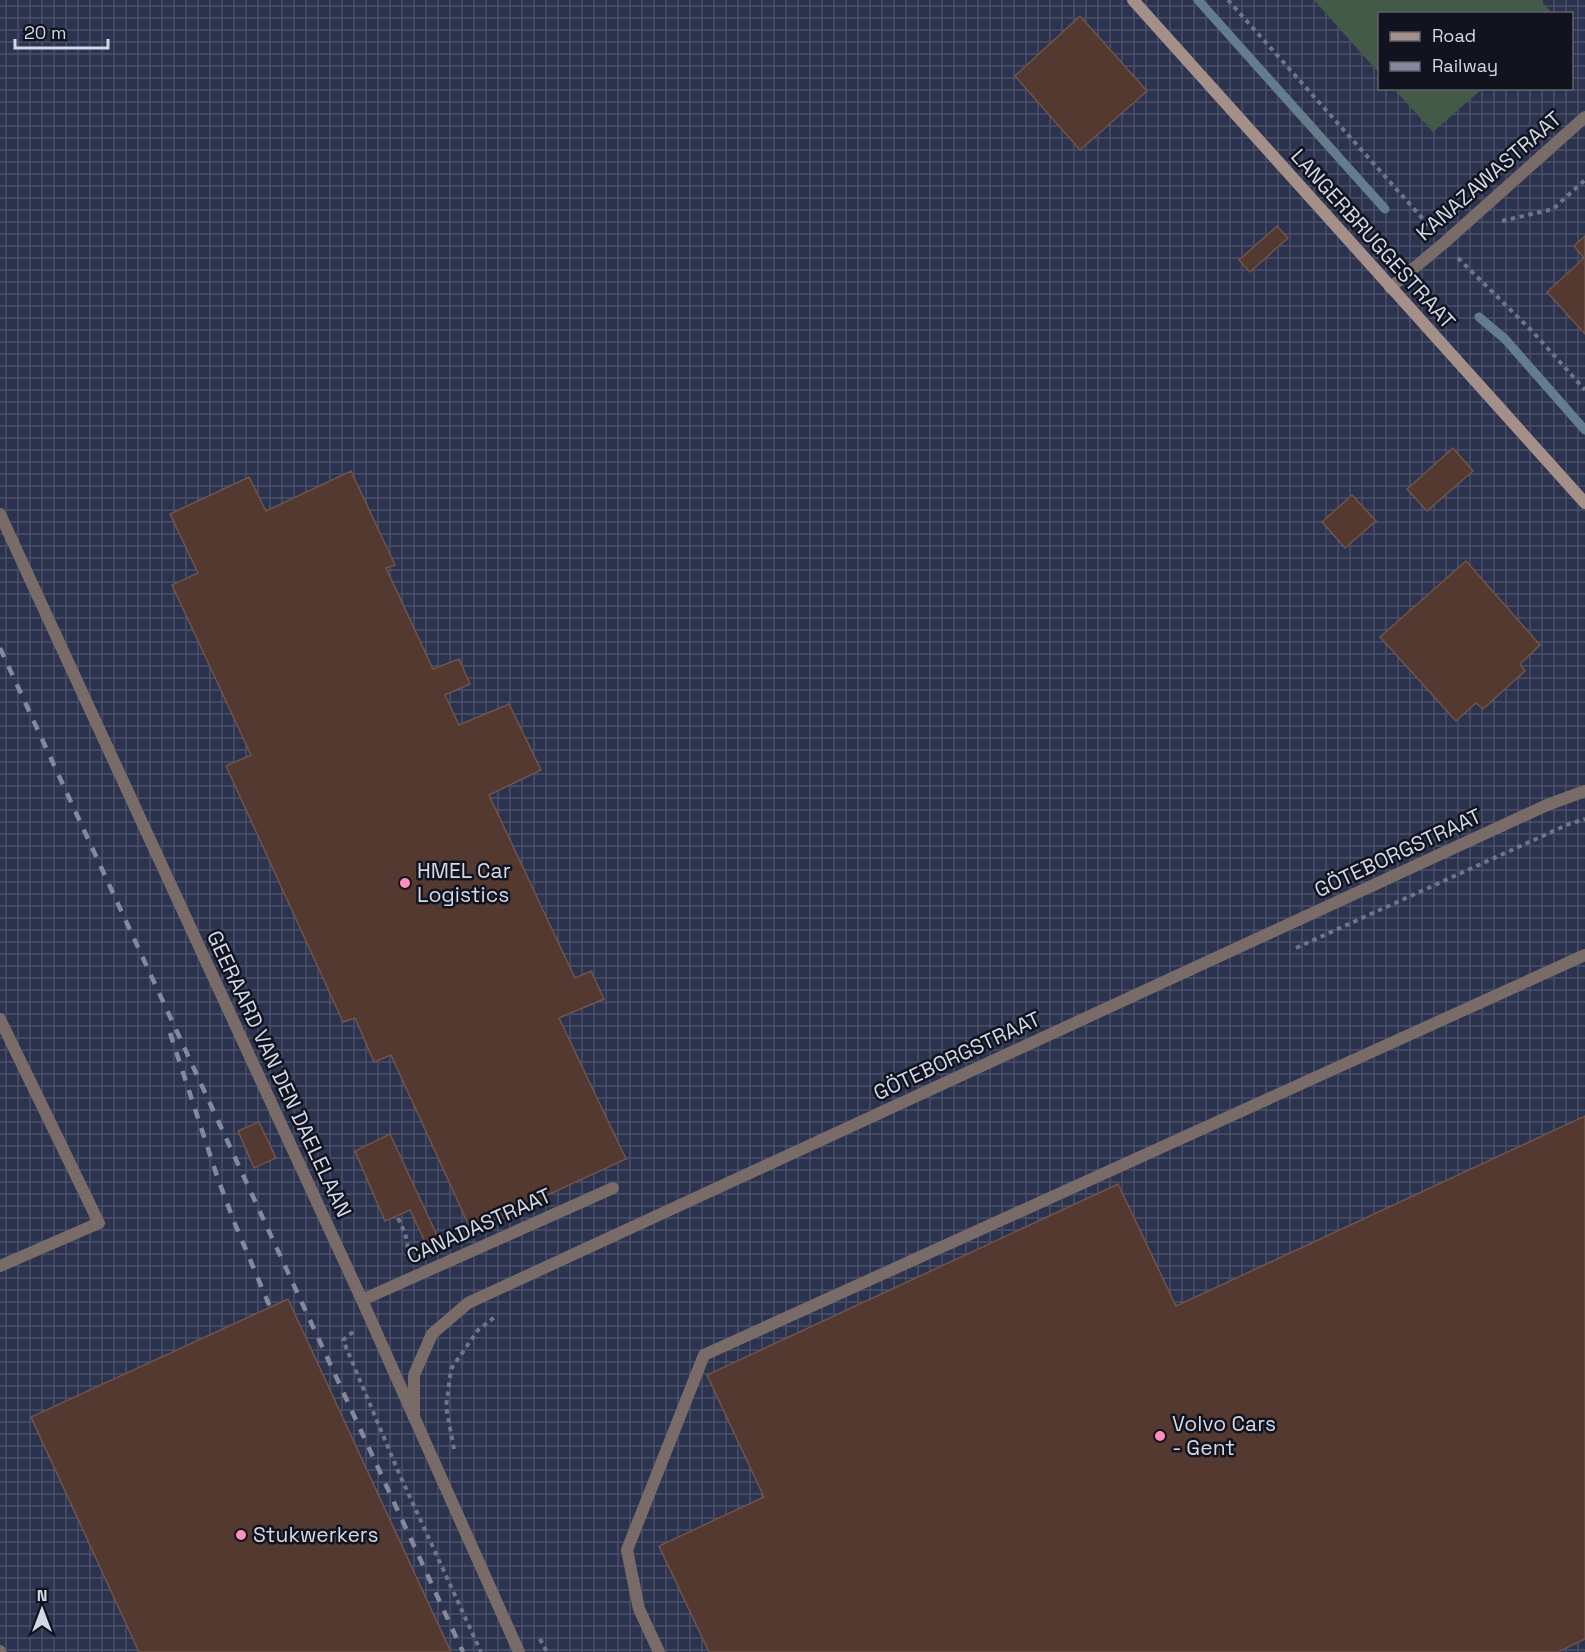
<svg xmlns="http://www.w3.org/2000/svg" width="1585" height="1652" viewBox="0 0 1585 1652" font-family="'Space Grotesk',sans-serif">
<defs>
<pattern id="industrial-grid" width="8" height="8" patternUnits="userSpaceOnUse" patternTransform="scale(1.5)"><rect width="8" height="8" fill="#2c334f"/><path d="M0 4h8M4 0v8" fill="none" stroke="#4a5068"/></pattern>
</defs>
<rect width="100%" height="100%" fill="#252b40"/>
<!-- industrial -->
<path fill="url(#industrial-grid)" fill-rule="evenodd" d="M 0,0 L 1585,0 L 1585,1652 L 0,1652 ZM 1380,14 L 1572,14 L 1572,88 L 1380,88 Z"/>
<!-- pitch -->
<g fill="#445a48">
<path d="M 1314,0 L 1540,0 L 1552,13 L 1380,14 L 1379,73 Z"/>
<path d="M 1394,89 L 1482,89 L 1433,132 Z"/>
</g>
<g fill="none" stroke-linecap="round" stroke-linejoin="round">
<!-- stream -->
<g stroke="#637d8c" stroke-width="9">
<path d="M 1198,0 L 1385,209"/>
<path d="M 1479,317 L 1505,339 L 1585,430"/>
</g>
</g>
<!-- building -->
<g fill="#533930" stroke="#70544b" stroke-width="1.5">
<path d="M 1080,16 L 1147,91 L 1080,150 L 1015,76 Z"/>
<path d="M 1277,226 L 1288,238 L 1250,272 L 1239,260 Z"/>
<path d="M 1585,236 L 1585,334 L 1547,292 L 1584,258 L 1574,246 Z"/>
<path d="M 1453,448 L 1473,471 L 1427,511 L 1407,489 Z"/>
<path d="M 351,471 L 395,565 L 386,568 L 433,669 L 459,659 L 470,684 L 445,695 L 459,725 L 509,704 L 541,770 L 489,795 L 575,978 L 591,971 L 604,999 L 559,1018 L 626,1159 L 471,1230 L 391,1055 L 374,1062 L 355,1018 L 343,1022 L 226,766 L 251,755 L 172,585 L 198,573 L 170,514 L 249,477 L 266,511 Z"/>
<path d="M 1352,495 L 1376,521 L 1345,548 L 1322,522 Z"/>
<path d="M 1466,561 L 1540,645 L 1520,664 L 1525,671 L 1483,709 L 1476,703 L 1456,721 L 1380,637 Z"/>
<path d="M 1585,1116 L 1585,1639 L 1558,1652 L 709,1652 L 659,1546 L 764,1497 L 707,1375 L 1118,1184 L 1176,1306 Z"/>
<path d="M 259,1122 L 276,1158 L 254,1168 L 238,1131 Z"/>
<path d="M 390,1134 L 440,1242 L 428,1248 L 410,1210 L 385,1221 L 355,1151 Z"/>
<path d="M 288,1299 L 451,1652 L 139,1652 L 31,1417 Z"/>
</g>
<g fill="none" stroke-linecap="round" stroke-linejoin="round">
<!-- path -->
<g stroke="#707587" stroke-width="4" stroke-dasharray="4.5 4.5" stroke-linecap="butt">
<path d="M 1228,0 L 1431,228"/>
<path d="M 1502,221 L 1553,209 L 1585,180"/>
<path d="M 1458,258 L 1533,332 L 1585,390"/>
<path d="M 1296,948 L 1569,824 L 1585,819"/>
<path d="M 398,1218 C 405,1233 409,1240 407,1256"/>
<path d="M 353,1332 L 343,1340 L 398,1471 L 481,1652"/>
<path d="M 454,1449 L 446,1407 L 451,1369 L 478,1330 L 496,1316"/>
<path d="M 540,1639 L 547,1652"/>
</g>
<!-- service -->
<g stroke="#796c68" stroke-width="12">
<path d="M 0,514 L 362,1300 L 414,1417"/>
<path d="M 0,1019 L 99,1223 L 0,1266"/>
<path d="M 362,1300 L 613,1188"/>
<path d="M 0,1651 L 0,1652"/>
<path d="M 659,1652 L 639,1609 L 627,1550 L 704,1355 L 1585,955"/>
</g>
<!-- minor -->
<g stroke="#796c68" stroke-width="12">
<path d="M 1390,288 L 1444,243 L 1585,117"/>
<path d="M 519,1652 L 414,1417 L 414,1375 L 432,1334 L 468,1303 L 1547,805 L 1585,791"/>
</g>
<!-- secondary -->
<path stroke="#a58f89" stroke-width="12" d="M 1133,0 L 1585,503"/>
<!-- rail -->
<g stroke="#84899b" stroke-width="4.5" stroke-dasharray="10 10" stroke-linecap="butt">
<path d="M 0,648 L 463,1652"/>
<path d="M 170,1033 L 218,1179 L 235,1224 L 270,1307"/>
</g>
</g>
<!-- markers -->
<g fill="#ff8eb9" stroke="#11141e" stroke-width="2">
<circle cx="405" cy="883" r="6"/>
<circle cx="1160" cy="1436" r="6"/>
<circle cx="241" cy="1535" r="6"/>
</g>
<g text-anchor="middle" stroke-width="5" stroke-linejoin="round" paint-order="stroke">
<!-- street labels -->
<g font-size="21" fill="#d4d9e7" stroke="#11141e">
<text transform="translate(1489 176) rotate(-41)" y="7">KANAZAWASTRAAT</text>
<text transform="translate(1373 239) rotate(48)" y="7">LANGERBRUGGESTRAAT</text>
<text transform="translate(1398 853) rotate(-25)" y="7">GÖTEBORGSTRAAT</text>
<text transform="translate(957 1056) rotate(-25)" y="7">GÖTEBORGSTRAAT</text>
<text transform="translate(279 1074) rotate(65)" y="7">GEERAARD VAN DEN DAELELAAN</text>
<text transform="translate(479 1226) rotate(-24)" y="7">CANADASTRAAT</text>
</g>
<!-- poi labels -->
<g font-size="21" fill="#d4d9e7" stroke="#11141e" text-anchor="start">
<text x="417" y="878">HMEL Car<tspan x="417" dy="24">Logistics</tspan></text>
<text x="1172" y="1431">Volvo Cars<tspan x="1172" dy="24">- Gent</tspan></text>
<text x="253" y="1542">Stukwerkers</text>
</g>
</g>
<!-- legend -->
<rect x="1378" y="12" width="195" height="78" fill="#11141e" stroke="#5f636e" stroke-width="1.5"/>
<rect x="1390" y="32" width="30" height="9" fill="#a58f89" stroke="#5f636e" stroke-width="1.5"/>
<text x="1432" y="42" font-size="18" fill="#d4d9e7">Road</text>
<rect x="1390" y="62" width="30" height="9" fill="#84899b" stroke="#5f636e" stroke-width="1.5"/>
<text x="1432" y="72" font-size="18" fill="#d4d9e7">Railway</text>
<!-- north arrow -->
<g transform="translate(42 1610)" stroke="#11141e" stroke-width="4.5" paint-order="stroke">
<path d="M0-4.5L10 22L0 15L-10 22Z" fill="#d4d9e7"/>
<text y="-9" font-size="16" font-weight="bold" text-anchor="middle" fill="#d4d9e7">N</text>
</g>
<!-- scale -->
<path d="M15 39v9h93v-9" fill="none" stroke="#d4d9e7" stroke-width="3"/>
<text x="24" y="39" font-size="18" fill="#d4d9e7" stroke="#11141e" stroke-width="4.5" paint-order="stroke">20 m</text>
</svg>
